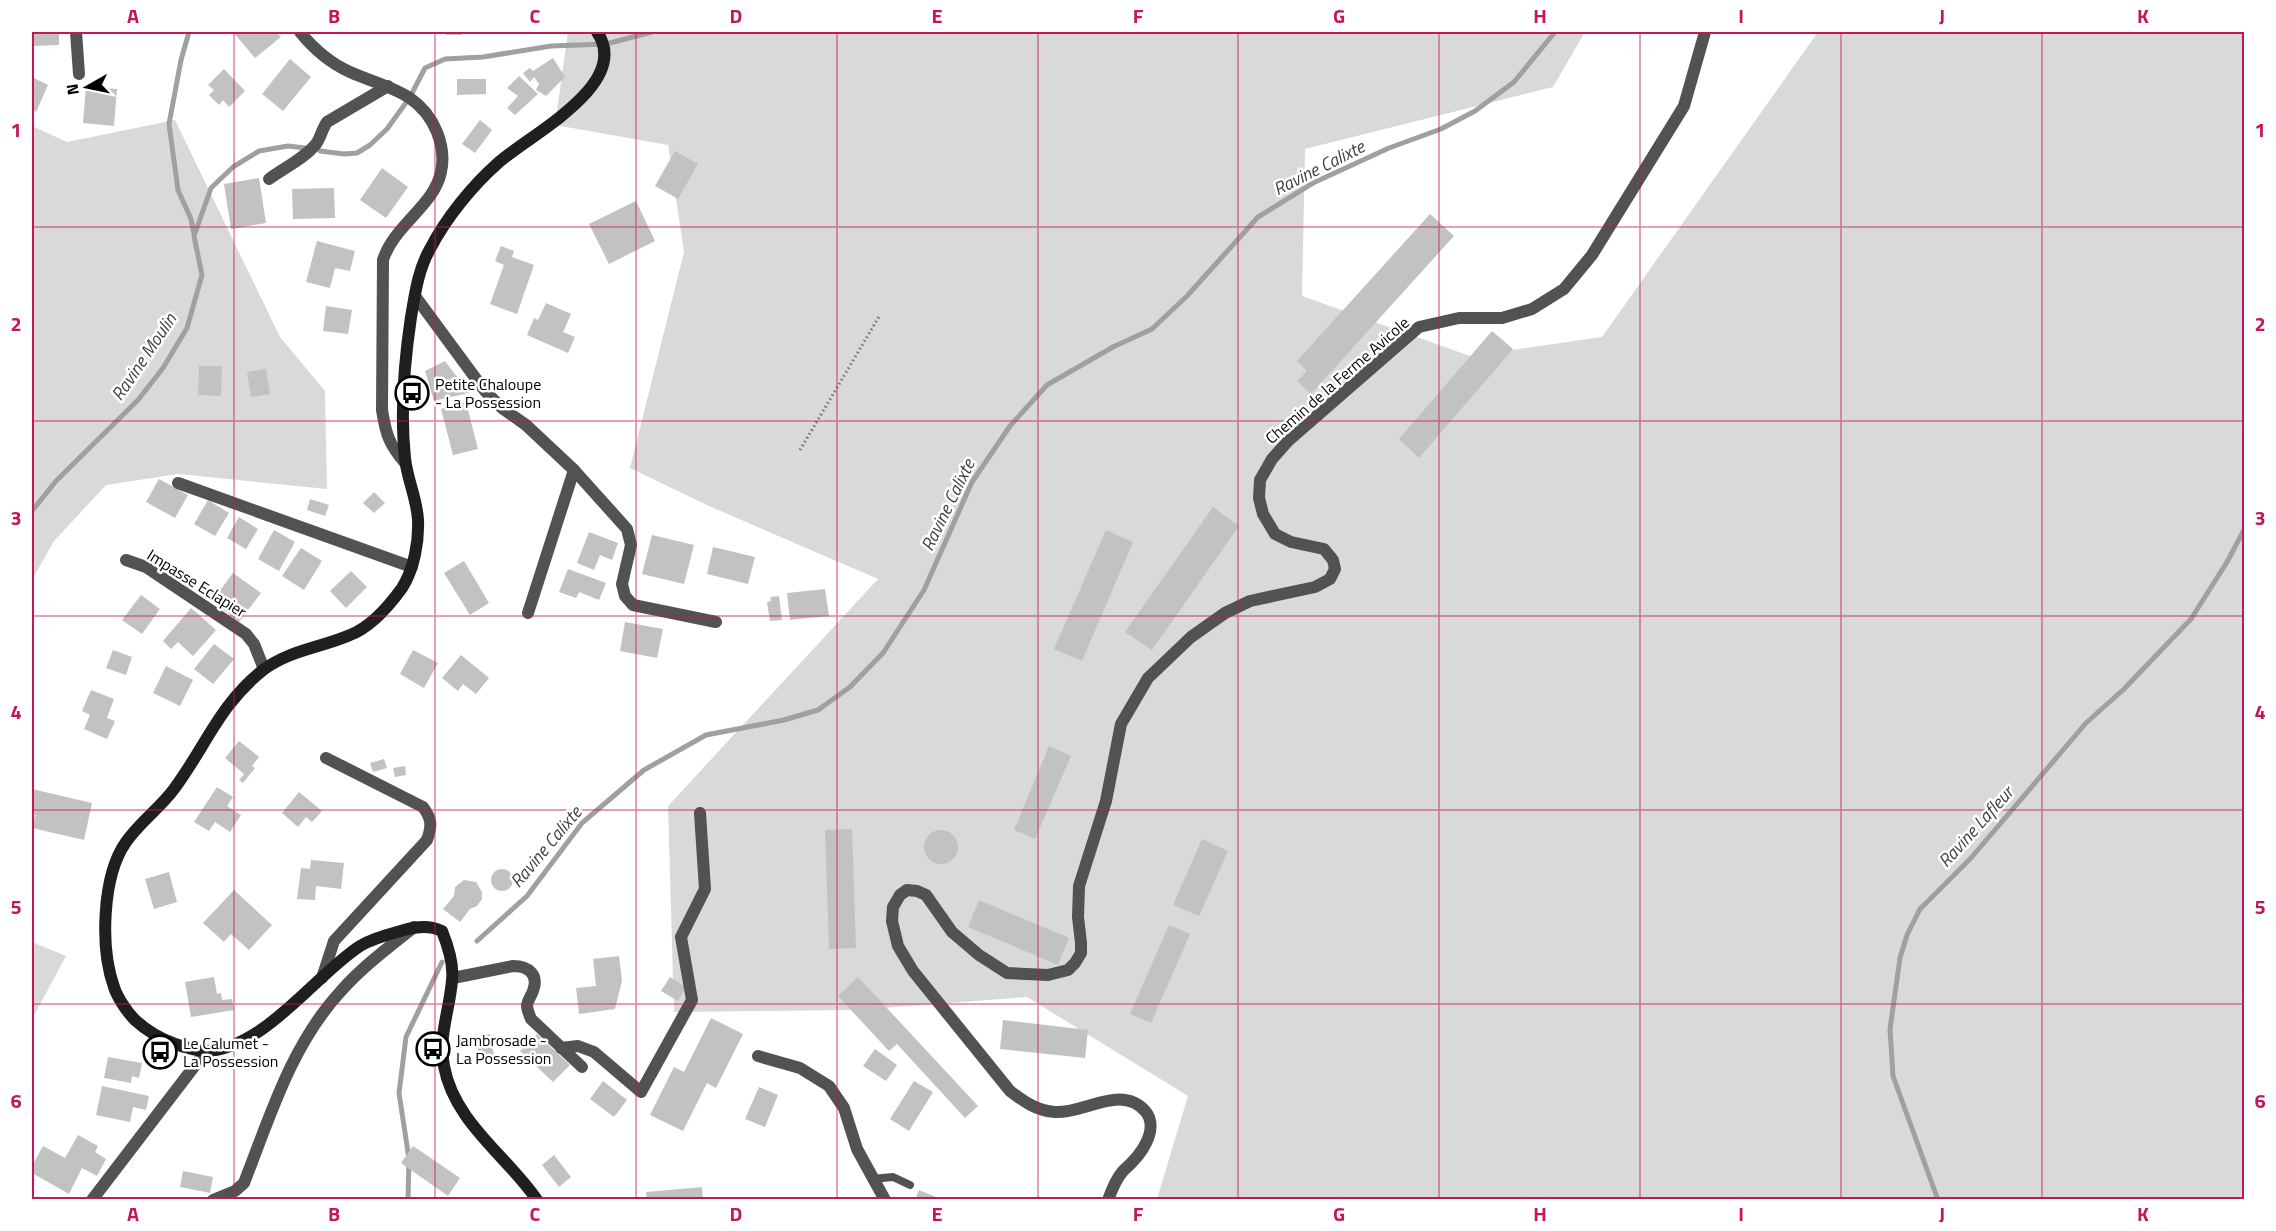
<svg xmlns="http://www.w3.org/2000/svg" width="2276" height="1231" viewBox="0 0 2276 1231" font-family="'Titillium Web',sans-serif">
<rect width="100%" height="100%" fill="#fff"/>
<!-- green -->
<g fill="#d9d9d9">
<path d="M 568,32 L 1585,32 L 1553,87 L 1305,149 L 1302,296 L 1470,356 L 1602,337 L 1818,32 L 2244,32 L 2244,1199 L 1157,1199 L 1188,1096 L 1027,997 L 857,1010 L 674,1012 L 668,806 L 878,579 L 709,506 L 630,468 L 684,252 L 668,145 L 555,125 Z"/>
<path d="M 175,120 L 280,337 L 325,391 L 327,489 L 178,474 L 106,485 L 54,541 L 32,580 L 32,126 L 67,142 Z"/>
<path d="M 32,942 L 66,956 L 32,1019 Z"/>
</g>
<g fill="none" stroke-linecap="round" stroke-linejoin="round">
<!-- stream -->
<g stroke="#a0a0a0" stroke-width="5">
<path d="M 189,32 L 181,60 L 169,124 L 178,190 L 191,219 L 194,234"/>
<path d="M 320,151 L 344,154 L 357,153 L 370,145 L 387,129 L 410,97 L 425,68 L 445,59 L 483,57 L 551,46 L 606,44 L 652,32"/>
<path d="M 32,511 L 56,481 L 138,400 L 163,368 L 187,328 L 202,275 L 194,236 L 211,188 L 233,167 L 259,151 L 288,146 L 305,148"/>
<path d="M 477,941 L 527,896 L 582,823 L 644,770 L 706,735 L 784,720 L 818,710 L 850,687 L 883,653 L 924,590 L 972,482 L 1010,426 L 1047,385 L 1113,347 L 1152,329 L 1187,296 L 1258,217 L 1313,183 L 1389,148 L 1441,129 L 1475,111 L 1514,82 L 1555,32"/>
<path d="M 408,1200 L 409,1159 L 399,1093 L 406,1037 L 442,962"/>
<path d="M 1938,1200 L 1893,1076 L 1890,1029 L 1900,958 L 1907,935 L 1920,909 L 1971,858 L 2086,723 L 2124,689 L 2191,619 L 2227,562 L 2244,530"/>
</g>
</g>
<!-- building -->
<g fill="#c2c2c2">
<path d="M 32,32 L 59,32 L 59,45 L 32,46 Z"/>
<path d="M 233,32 L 276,32 L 281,37 L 255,58 Z"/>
<rect x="446" y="32" width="16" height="3"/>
<path d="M 553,58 L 565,77 L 546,96 L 536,90 L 539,84 L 534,77 L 530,82 L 523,73 L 530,68 L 533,71 Z"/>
<path d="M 290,59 L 311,77 L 283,111 L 262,94 Z"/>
<path d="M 224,69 L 245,91 L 229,107 L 223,100 L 219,105 L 209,95 L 214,90 L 208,85 Z"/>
<path d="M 519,76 L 538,94 L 515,115 L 507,108 L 518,96 L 507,88 Z"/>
<path d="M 32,77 L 48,85 L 36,112 L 32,110 Z"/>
<path d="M 457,79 L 486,79 L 486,94 L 457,95 Z"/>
<path d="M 86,87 L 117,89 L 114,126 L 83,123 Z"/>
<path d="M 480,120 L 492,130 L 475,153 L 462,144 Z"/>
<path d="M 675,151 L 698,164 L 678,199 L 655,186 Z"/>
<path d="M 382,168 L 408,187 L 386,218 L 360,200 Z"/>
<path d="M 259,178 L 266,223 L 231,229 L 224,184 Z"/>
<path d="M 334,188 L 335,218 L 293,219 L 292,189 Z"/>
<path d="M 636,201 L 655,241 L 609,264 L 589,224 Z"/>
<path d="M 1430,214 L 1454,236 L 1311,394 L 1297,381 L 1307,371 L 1297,361 Z"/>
<path d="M 317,241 L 355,251 L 350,271 L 335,268 L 330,288 L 306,282 Z"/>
<path d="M 501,246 L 514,251 L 512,257 L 534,265 L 517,314 L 490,304 L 504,265 L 495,261 Z"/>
<path d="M 546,303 L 571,314 L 563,332 L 575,337 L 568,353 L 527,335 L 534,318 L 538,320 Z"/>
<path d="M 326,306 L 352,310 L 348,334 L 323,331 Z"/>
<path d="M 1492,331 L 1513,349 L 1419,458 L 1399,439 Z"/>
<path d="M 445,361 L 469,393 L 434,401 L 425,371 Z"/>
<path d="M 199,366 L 222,366 L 221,396 L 198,395 Z"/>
<path d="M 266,369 L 270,394 L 251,397 L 247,372 Z"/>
<path d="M 466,402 L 478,449 L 453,455 L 441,409 Z"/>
<path d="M 159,479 L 188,495 L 175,518 L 146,502 Z"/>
<path d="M 374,492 L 385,503 L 374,513 L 363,503 Z"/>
<path d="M 310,499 L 329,505 L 325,516 L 307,510 Z"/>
<path d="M 208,500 L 229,513 L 215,536 L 194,524 Z"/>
<path d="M 1213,507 L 1239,526 L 1152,650 L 1125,632 Z"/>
<path d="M 239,517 L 258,529 L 246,549 L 227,538 Z"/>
<path d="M 274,530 L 295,542 L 279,571 L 258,559 Z"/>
<path d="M 1106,530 L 1133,542 L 1082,661 L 1054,649 Z"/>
<path d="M 589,532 L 618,543 L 612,560 L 600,555 L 594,570 L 577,563 Z"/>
<path d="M 652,535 L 694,545 L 684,584 L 642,574 Z"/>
<path d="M 713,547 L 755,557 L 748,584 L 707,574 Z"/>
<path d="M 301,548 L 322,561 L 304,590 L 282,576 Z"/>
<path d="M 464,561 L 489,603 L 470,615 L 444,573 Z"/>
<path d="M 568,569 L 606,583 L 599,600 L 579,592 L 576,598 L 559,592 Z"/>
<path d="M 351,571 L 367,587 L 346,608 L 330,591 Z"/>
<path d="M 233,573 L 261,593 L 239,622 L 212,601 Z"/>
<path d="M 825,589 L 829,616 L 790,620 L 787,593 Z"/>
<path d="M 141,595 L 160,609 L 142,634 L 122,620 Z"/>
<path d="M 779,596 L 782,620 L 770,621 L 767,602 L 771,601 L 770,597 Z"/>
<path d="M 191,608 L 216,630 L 193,656 L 178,642 L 171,649 L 163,641 Z"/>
<path d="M 625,622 L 663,629 L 657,658 L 620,651 Z"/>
<path d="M 214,644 L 234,659 L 213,684 L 194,669 Z"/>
<path d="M 113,650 L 132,657 L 126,675 L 106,668 Z"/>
<path d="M 413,650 L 438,663 L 424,688 L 400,674 Z"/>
<path d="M 461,655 L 489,678 L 476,694 L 463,684 L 458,691 L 442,678 Z"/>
<path d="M 166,666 L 193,680 L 180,706 L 153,693 Z"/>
<path d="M 91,690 L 114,699 L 107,718 L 115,721 L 107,739 L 84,729 L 90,715 L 82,711 Z"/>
<path d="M 239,741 L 259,757 L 252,766 L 255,768 L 243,783 L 239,780 L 244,774 L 225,758 Z"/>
<path d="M 1049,746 L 1071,756 L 1035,839 L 1014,830 Z"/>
<path d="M 384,759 L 387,768 L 373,772 L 370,763 Z"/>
<path d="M 405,766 L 406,775 L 395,777 L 393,768 Z"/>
<path d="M 217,787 L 233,797 L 227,806 L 241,815 L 230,832 L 215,822 L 209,831 L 194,822 Z"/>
<path d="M 32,789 L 92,803 L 84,840 L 32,828 L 35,815 L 32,814 Z"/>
<path d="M 299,792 L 322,811 L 312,822 L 306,817 L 298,827 L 282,813 Z"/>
<path d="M 852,829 L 856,948 L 829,949 L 825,830 Z"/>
<circle cx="941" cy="847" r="17"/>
<path d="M 1202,839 L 1228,851 L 1199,916 L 1173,905 Z"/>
<path d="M 311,860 L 344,863 L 341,889 L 316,886 L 315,900 L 297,899 L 301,868 L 310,869 Z"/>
<circle cx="502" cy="880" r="11"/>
<path d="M 169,872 L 177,902 L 154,909 L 145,879 Z"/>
<path d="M 464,880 L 476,882 L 482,892 L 482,899 L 477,906 L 470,909 L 460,922 L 443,909 L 454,896 L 455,887 Z"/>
<path d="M 234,890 L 272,925 L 249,950 L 231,934 L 224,942 L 203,923 Z"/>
<path d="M 979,900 L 1069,938 L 1058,965 L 968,927 Z"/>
<path d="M 1169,925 L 1190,934 L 1151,1023 L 1130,1014 Z"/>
<path d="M 619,956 L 622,981 L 615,1009 L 579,1014 L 576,988 L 596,986 L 593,959 Z"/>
<path d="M 214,977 L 217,994 L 221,993 L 222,1000 L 232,999 L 234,1010 L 191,1017 L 185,982 Z"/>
<path d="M 670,977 L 686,987 L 678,1001 L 661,991 Z"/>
<path d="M 858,977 L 978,1106 L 965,1118 L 897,1044 L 889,1051 L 838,996 Z"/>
<path d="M 711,1018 L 743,1034 L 716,1088 L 707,1083 L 683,1131 L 650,1115 L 674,1067 L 684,1072 Z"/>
<path d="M 1003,1020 L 1088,1030 L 1085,1058 L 1000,1049 Z"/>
<path d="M 490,1034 L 495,1061 L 480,1063 L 476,1037 Z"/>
<path d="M 537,1034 L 570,1065 L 553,1082 L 520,1051 Z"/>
<path d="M 875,1049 L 897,1065 L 886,1081 L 863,1066 Z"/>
<path d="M 108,1057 L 142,1063 L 139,1078 L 132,1076 L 131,1083 L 104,1078 Z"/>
<path d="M 603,1081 L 627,1100 L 614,1117 L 590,1099 Z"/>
<path d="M 914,1081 L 933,1092 L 909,1131 L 890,1119 Z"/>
<path d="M 102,1086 L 149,1096 L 146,1110 L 133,1107 L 130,1122 L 96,1115 Z"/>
<path d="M 759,1087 L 778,1095 L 765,1127 L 745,1119 Z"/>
<path d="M 78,1135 L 98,1146 L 95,1152 L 106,1159 L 97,1176 L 82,1168 L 69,1194 L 32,1173 L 32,1166 L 43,1146 L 65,1158 Z"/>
<path d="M 413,1146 L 460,1178 L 448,1196 L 401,1163 Z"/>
<path d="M 554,1155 L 571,1177 L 559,1187 L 542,1165 Z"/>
<path d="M 183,1171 L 213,1177 L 210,1193 L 180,1187 Z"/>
<path d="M 702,1187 L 703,1200 L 647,1200 L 646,1192 Z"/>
<path d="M 919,1190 L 941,1199 L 941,1200 L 915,1200 Z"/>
</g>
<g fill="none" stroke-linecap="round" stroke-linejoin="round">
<!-- path -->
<path stroke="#747474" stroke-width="3" stroke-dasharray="1.5 3" stroke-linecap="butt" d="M 800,450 L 880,315"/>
<!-- service -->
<path stroke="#525252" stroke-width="8" d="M 872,1179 L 893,1177 L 910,1185"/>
<!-- minor -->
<g stroke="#525252" stroke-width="12">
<path d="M 76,32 L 79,74"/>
<path d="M 300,32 C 313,48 330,63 350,72 C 386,88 420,91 437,132 C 442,145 444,159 441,172 C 434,206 394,225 383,260 L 382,410 C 386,435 389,444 405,463"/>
<path d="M 269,179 C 284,168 305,158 316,144 C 321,137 322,129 327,122 L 388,86"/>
<path d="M 415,296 L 485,391 L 502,408 L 526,425 L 574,470 L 627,529 L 631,545 L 622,584 L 625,596 L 633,605 L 716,622"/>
<path d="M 178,483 L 412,567"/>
<path d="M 126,560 L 146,567 L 246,634 L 254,644 L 264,669"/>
<path d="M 528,613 L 574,470"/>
<path d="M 322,978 L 334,941 L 427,840 C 432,826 432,819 423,807 L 326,758"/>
<path d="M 453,978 L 513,966 C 529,966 539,975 533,991 C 531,996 528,1000 527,1005 C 527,1010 529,1014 531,1019 L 582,1067"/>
<path d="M 561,1048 L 578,1046 L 594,1052 L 641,1092 L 692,1000 L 681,937 L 705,889 L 700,813"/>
<path d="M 758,1056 L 800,1068 L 829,1086 L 844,1108 L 857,1149 L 885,1200"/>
<path d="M 92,1200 L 206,1051"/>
<path d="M 213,1200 L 235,1191 L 244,1183 C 270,1117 291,1045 341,991 C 362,967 389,947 414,927"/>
<path d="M 1108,1200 C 1112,1189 1116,1179 1123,1171 C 1132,1163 1141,1154 1146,1143 C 1151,1133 1153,1121 1146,1112 C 1122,1083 1084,1114 1055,1112 C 1037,1111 1023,1101 1010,1091 L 913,971 L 898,946 L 892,921 L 893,907 L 900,895 L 907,890 L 917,891 L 926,895 L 952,932 L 979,955 L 1007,973 L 1048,975 L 1068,970 L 1075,963 L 1081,953 L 1081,943 L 1078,917 L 1079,886 L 1106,801 L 1121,724 L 1148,678 L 1191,637 L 1225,613 L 1250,601 L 1315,587 L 1330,579 L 1335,569 L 1333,560 L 1324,549 L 1291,542 L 1275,534 L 1263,514 L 1259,498 L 1260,480 L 1272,459 L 1288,441 L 1419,327 L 1459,318 L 1502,318 L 1532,309 L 1564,289 L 1592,255 L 1684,106 L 1705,32"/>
</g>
<!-- secondary -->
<path stroke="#1f1f1f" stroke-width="12" d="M 537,1200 C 507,1156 454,1122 444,1066 C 438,1036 450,1009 452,980 C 454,964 448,946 442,931 C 430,925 418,926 404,930 C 390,934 373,938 360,946 C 314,976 264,1049 206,1051 C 196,1051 184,1047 175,1044 C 161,1039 146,1030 135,1020 C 127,1012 117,997 114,987 C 100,948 102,876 126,842 C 140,822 160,808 174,789 C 206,746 219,705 263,670 C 290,650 320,648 350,635 C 371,627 389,606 402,588 C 414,569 419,542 418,520 C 417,499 407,479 405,458 C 400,411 404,364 411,317 C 415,294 418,270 430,249 C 446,218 472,186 498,163 C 529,135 633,84 597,32"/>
</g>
<!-- grid -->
<path fill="none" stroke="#c2185b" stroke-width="1.5" stroke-opacity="0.55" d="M 234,32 L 234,1200M 435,32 L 435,1200M 636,32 L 636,1200M 837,32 L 837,1200M 1038,32 L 1038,1200M 1238,32 L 1238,1200M 1439,32 L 1439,1200M 1640,32 L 1640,1200M 1841,32 L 1841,1200M 2042,32 L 2042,1200M 32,227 L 2244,227M 32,421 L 2244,421M 32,616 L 2244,616M 32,810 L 2244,810M 32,1004 L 2244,1004"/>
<!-- icons -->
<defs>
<g id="bus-ring" transform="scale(1.725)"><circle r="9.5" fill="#fff" stroke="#000" stroke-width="1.5"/><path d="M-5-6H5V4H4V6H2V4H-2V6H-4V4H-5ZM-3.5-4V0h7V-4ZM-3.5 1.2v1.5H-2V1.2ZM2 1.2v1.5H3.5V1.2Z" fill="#000"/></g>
</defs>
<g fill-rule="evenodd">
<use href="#bus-ring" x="412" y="393"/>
<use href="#bus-ring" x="433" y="1049"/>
<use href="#bus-ring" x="160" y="1052"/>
</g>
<g text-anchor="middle" stroke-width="5" stroke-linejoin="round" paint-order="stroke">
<!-- street labels -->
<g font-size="16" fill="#000" stroke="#fff">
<text transform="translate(1337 380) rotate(-41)" y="6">Chemin de la Ferme Avicole</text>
<text transform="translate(197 583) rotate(32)" y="6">Impasse Eclapier</text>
</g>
<!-- poi labels -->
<g font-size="16" fill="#000" stroke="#fff" text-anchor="start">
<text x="435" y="390">Petite Chaloupe<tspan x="435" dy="18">- La Possession</tspan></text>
<text x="456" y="1046">Jambrosade -<tspan x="456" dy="18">La Possession</tspan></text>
<text x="183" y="1049">Le Calumet -<tspan x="183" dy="18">La Possession</tspan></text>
</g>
<!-- water labels -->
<g font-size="18" font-style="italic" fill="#414141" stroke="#fff">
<text transform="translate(1319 168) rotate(-27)" y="6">Ravine Calixte</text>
<text transform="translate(144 357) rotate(-56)" y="6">Ravine Moulin</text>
<text transform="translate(948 505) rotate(-64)" y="6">Ravine Calixte</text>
<text transform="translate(1976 827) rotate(-48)" y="6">Ravine Lafleur</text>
<text transform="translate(546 847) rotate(-50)" y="6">Ravine Calixte</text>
</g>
</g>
<!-- border -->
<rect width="2276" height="1231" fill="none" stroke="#ffffff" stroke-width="66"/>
<!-- north arrow -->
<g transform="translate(87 87) rotate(261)" stroke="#ffffff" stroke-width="4.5" paint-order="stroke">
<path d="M0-4.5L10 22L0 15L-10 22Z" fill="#000000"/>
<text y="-9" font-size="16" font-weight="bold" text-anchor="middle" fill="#000000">N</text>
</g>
<rect x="33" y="33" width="2210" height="1165" fill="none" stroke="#c2185b" stroke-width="2"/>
<g font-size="20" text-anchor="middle" font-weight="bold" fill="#c2185b">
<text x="133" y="23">A</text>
<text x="334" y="23">B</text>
<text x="535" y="23">C</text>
<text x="736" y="23">D</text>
<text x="937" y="23">E</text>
<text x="1138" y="23">F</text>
<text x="1339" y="23">G</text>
<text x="1540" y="23">H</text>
<text x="1741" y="23">I</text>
<text x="1942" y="23">J</text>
<text x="2143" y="23">K</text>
<text x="16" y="137">1</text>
<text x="2260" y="137">1</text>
<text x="16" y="331">2</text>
<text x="2260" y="331">2</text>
<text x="16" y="525">3</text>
<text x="2260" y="525">3</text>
<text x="16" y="719">4</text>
<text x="2260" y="719">4</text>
<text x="16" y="914">5</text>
<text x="2260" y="914">5</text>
<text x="16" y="1108">6</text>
<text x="2260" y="1108">6</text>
<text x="133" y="1221">A</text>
<text x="334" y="1221">B</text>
<text x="535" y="1221">C</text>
<text x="736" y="1221">D</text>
<text x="937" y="1221">E</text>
<text x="1138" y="1221">F</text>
<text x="1339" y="1221">G</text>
<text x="1540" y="1221">H</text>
<text x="1741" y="1221">I</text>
<text x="1942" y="1221">J</text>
<text x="2143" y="1221">K</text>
</g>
</svg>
